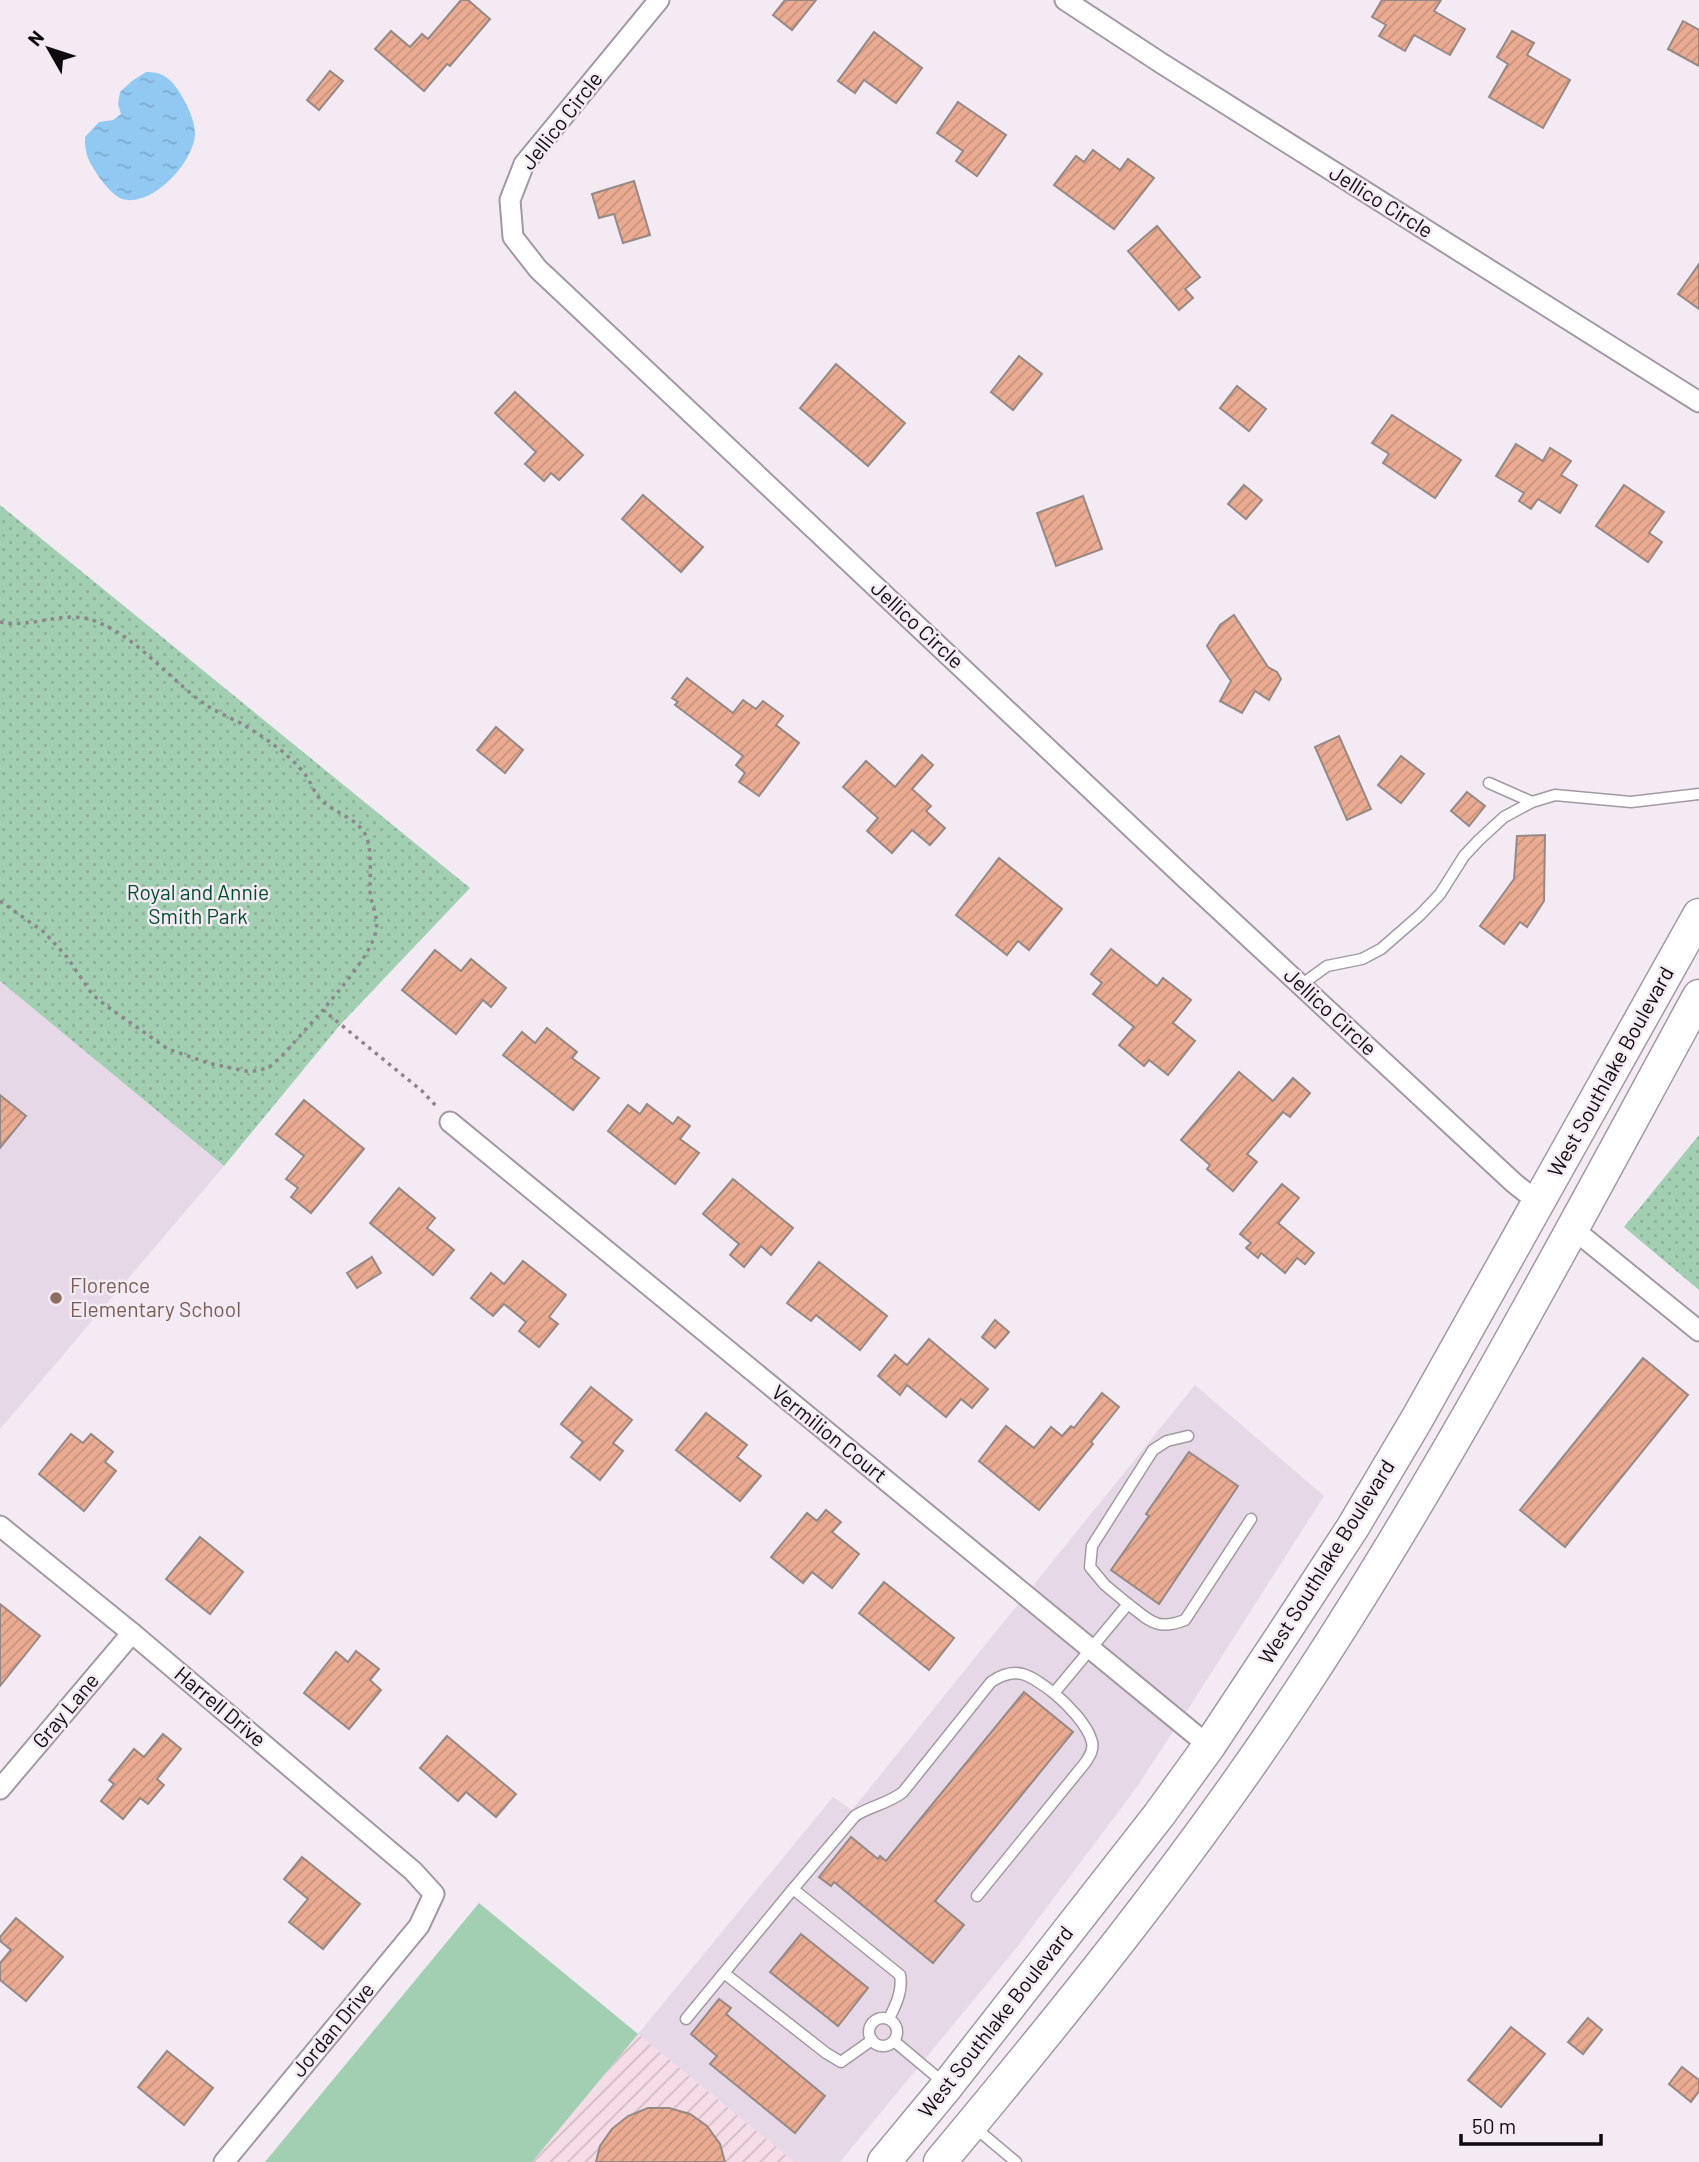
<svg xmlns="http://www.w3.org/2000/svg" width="1699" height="2162" viewBox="0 0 1699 2162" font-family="Barlow,sans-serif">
<defs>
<pattern id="industrial-furrows" width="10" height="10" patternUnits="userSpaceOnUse" patternTransform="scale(1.75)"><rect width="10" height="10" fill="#f5dce6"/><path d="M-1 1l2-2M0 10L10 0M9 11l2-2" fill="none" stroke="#d1bbc4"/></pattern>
<pattern id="park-dots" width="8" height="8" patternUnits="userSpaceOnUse" patternTransform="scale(1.75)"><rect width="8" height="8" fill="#a2cfb2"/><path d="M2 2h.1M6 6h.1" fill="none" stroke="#8ab098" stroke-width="1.8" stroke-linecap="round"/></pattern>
<pattern id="water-ripples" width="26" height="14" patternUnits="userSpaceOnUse" patternTransform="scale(1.75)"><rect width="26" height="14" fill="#92c9f3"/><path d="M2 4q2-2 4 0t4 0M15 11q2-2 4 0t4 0" fill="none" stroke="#7dabcf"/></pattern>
<pattern id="building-hatch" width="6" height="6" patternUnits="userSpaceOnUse" patternTransform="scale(1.75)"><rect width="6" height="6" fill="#eaab92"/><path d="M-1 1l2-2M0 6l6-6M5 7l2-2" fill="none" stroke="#c8927d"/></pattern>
</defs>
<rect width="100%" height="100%" fill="#f4eaf4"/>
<!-- built -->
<g fill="#e7d8e7">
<path d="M 0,981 L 224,1166 L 0,1429 Z"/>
<path d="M 1195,1385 L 1324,1496 L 1192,1703 L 1134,1791 L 1014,1951 L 840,2162 L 794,2162 L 638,2034 L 833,1797 L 852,1810 Z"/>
</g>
<!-- industrial -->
<path fill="url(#industrial-furrows)" d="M 638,2034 L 794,2162 L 532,2162 Z"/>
<!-- grass -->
<path fill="#a2cfb2" d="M 479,1903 L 638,2034 L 532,2162 L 265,2162 Z"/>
<!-- park -->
<g fill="url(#park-dots)">
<path d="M 0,505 L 470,888 L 340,1025 L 224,1166 L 0,981 Z"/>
<path d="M 1699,1135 L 1699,1290 L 1624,1227 Z"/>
</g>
<!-- water -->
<path fill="url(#water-ripples)" d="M 146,72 C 163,71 172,80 180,93 C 187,104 195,121 195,134 C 194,162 152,208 122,199 C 114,196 104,184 99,177 C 89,161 85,157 85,137 L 99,122 L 113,120 L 121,114 L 118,104 L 120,92 L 132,81 Z"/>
<!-- building -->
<g fill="url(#building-hatch)" stroke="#968985" stroke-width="2">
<path d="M 461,0 L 468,0 L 490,19 L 450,66 L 447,64 L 424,91 L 375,49 L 391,31 L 410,47 L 422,34 L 428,39 Z"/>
<path d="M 785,0 L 816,0 L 792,30 L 773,15 Z"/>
<path d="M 1382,0 L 1441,0 L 1434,11 L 1465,29 L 1450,55 L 1414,35 L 1405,51 L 1379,36 L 1386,25 L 1372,17 Z"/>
<path d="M 1683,21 L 1699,30 L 1699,66 L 1668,49 Z"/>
<path d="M 1512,31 L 1534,43 L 1527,55 L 1570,80 L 1543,128 L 1489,97 L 1508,64 L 1497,57 Z"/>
<path d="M 874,32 L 922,68 L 896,103 L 864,80 L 855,93 L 838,81 Z"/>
<path d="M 330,71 L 343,81 L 319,110 L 307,100 Z"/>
<path d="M 958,102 L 1006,135 L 977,176 L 956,161 L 963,151 L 937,133 Z"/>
<path d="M 1093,150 L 1120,170 L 1128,159 L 1154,178 L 1114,229 L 1054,185 L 1076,156 L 1084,162 Z"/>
<path d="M 634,181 L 650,235 L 623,243 L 614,214 L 599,218 L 592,194 Z"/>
<path d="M 1157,226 L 1200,277 L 1185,289 L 1193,298 L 1179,310 L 1128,251 Z"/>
<path d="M 1699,264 L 1699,309 L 1678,294 Z"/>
<path d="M 1019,356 L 1042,374 L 1013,410 L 991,392 Z"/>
<path d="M 836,364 L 905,423 L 868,466 L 800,408 Z"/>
<path d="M 1237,386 L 1266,409 L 1249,431 L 1220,408 Z"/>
<path d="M 515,392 L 583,455 L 559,480 L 551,473 L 544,481 L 525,464 L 536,452 L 495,413 Z"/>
<path d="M 1392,415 L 1461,460 L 1435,498 L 1383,463 L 1389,454 L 1372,443 Z"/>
<path d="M 1516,444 L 1543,461 L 1550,448 L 1571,461 L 1561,475 L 1577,485 L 1560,513 L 1538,499 L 1531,509 L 1519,501 L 1524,493 L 1496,476 Z"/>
<path d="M 1244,485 L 1262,500 L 1246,519 L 1228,504 Z"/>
<path d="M 1624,485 L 1664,512 L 1649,533 L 1662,542 L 1648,562 L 1596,526 Z"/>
<path d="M 643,495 L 703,547 L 681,572 L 622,519 Z"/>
<path d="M 1083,496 L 1102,549 L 1056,566 L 1037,513 Z"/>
<path d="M 1234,615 L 1268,667 L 1277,672 L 1281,679 L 1269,700 L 1255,691 L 1242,713 L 1220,701 L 1231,681 L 1207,646 L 1220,625 Z"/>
<path d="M 687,678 L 733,713 L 743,700 L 756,709 L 763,701 L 783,716 L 776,725 L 799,743 L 759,796 L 739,782 L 745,773 L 736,765 L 743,756 L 675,705 L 678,702 L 672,698 Z"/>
<path d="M 496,727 L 523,750 L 505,773 L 477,750 Z"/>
<path d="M 1339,736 L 1371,809 L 1347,820 L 1315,747 Z"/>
<path d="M 922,755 L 933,765 L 912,789 L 931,806 L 926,811 L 945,828 L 930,845 L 912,830 L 892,853 L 867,831 L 878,818 L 843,787 L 866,761 L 895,787 Z"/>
<path d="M 1401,756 L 1424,774 L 1401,803 L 1378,785 Z"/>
<path d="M 1467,792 L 1485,806 L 1469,826 L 1451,811 Z"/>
<path d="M 1545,835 L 1544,901 L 1527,927 L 1520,922 L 1504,944 L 1480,926 L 1514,879 L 1517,836 Z"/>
<path d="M 999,858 L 1062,909 L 1029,950 L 1018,941 L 1007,955 L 956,915 Z"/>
<path d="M 1111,949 L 1157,986 L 1163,978 L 1191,1000 L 1173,1023 L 1195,1041 L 1168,1075 L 1149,1060 L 1144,1066 L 1119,1045 L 1134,1027 L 1093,994 L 1102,983 L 1091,974 Z"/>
<path d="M 435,950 L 461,971 L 471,959 L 506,988 L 491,1007 L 483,1000 L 456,1034 L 402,990 Z"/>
<path d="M 547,1028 L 577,1052 L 572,1058 L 599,1078 L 573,1110 L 503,1055 L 522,1032 L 535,1043 Z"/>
<path d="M 1239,1072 L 1273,1101 L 1293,1078 L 1310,1093 L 1290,1117 L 1283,1112 L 1247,1154 L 1257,1162 L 1233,1191 L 1207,1169 L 1210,1165 L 1181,1140 Z"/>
<path d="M 0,1095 L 26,1116 L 0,1148 Z"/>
<path d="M 304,1100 L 364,1149 L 311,1213 L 291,1197 L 298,1188 L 286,1179 L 304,1156 L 276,1134 Z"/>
<path d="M 647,1104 L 673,1124 L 678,1117 L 690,1126 L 680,1139 L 699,1153 L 675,1184 L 608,1131 L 628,1105 L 640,1114 Z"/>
<path d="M 733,1179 L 793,1228 L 771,1255 L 761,1246 L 744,1267 L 730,1255 L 739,1244 L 703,1214 Z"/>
<path d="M 1282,1184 L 1299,1198 L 1278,1223 L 1314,1253 L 1305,1264 L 1297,1258 L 1285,1273 L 1261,1253 L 1258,1258 L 1246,1248 L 1251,1243 L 1240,1234 Z"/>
<path d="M 399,1188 L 435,1218 L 427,1228 L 454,1250 L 433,1275 L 370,1223 Z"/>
<path d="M 372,1257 L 381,1273 L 357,1288 L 347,1273 Z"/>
<path d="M 523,1261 L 566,1295 L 549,1317 L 558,1324 L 539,1347 L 519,1331 L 526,1322 L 504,1304 L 493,1316 L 471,1298 L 491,1273 L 504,1284 Z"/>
<path d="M 819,1262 L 887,1316 L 860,1350 L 816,1315 L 811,1321 L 787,1303 Z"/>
<path d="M 995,1320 L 1009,1332 L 995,1348 L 982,1337 Z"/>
<path d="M 929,1339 L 988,1389 L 972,1408 L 961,1399 L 946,1417 L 907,1385 L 900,1395 L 878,1376 L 895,1355 L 907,1365 Z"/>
<path d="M 1643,1358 L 1688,1395 L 1565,1547 L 1520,1510 Z"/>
<path d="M 591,1387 L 632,1420 L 613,1443 L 623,1451 L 600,1480 L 571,1457 L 583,1442 L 561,1424 Z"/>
<path d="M 1102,1393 L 1119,1407 L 1091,1442 L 1093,1444 L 1039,1510 L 979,1461 L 1006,1426 L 1034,1448 L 1051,1427 L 1062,1436 L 1071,1426 L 1074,1428 Z"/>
<path d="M 706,1413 L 747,1445 L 737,1457 L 761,1476 L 740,1501 L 676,1450 Z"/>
<path d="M 71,1434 L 83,1443 L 91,1434 L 113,1452 L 105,1462 L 116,1471 L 84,1511 L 39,1474 Z"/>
<path d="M 1189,1452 L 1238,1486 L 1159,1604 L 1111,1570 L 1149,1516 L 1146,1514 Z"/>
<path d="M 826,1510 L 841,1522 L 832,1532 L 859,1554 L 832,1588 L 812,1572 L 803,1583 L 771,1557 L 807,1513 L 817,1521 Z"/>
<path d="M 200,1537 L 243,1572 L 210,1614 L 166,1579 Z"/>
<path d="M 884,1582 L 954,1638 L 929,1670 L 859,1613 Z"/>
<path d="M 0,1604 L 40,1636 L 0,1686 Z"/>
<path d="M 356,1651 L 379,1669 L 370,1680 L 381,1690 L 349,1729 L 304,1693 L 336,1652 L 348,1662 Z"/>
<path d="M 1024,1692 L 1073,1732 L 935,1901 L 964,1925 L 933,1963 L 834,1882 L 831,1886 L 819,1877 L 851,1837 L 878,1859 L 880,1856 L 886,1861 Z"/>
<path d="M 163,1734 L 181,1749 L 157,1779 L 164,1785 L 148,1804 L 140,1798 L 123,1819 L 101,1801 L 114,1784 L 109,1780 L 134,1749 L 144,1757 Z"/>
<path d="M 447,1736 L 516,1794 L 496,1817 L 466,1792 L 458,1801 L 420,1768 Z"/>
<path d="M 302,1857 L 360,1904 L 323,1949 L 289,1922 L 308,1899 L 284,1879 Z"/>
<path d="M 16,1918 L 63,1957 L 26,2001 L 0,1980 L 0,1963 L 11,1950 L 0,1941 L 0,1937 Z"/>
<path d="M 801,1934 L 868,1988 L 838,2026 L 770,1972 Z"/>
<path d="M 719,1999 L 731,2008 L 726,2014 L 825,2096 L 795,2133 L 710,2064 L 717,2056 L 691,2034 Z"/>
<path d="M 1588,2018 L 1602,2030 L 1583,2054 L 1568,2042 Z"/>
<path d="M 1511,2027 L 1545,2054 L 1501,2107 L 1468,2080 Z"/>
<path d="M 167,2051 L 213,2088 L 184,2125 L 138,2087 Z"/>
<path d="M 1682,2067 L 1699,2080 L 1699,2091 L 1691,2102 L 1669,2084 Z"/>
<path d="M 648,2108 L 669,2108 L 690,2114 L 707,2126 L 720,2144 L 725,2162 L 596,2162 L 600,2146 L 612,2129 L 628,2116 Z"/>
</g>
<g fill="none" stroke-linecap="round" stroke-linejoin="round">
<!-- lane casing -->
<g stroke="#a299a2" stroke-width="13">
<g id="lane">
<path d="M 1489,783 L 1532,802"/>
<path d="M 1301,985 L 1327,966 L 1362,959 L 1381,949 L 1420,915 L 1440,894 L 1464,856 L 1479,840 L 1504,817 L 1532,802 L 1555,795 L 1631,802 L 1699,794"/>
<path d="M 1128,1604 L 1105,1585 L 1090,1567 L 1092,1546 L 1153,1450 L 1167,1441 L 1188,1436"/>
<path d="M 977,1896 L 1085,1763 C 1089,1757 1094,1750 1092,1742 C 1088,1725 1067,1704 1054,1693"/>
<path d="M 724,1973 L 826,2053 L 841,2062 L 872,2040"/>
<circle cx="883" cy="2032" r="14"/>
<path d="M 686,2019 L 793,1889"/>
<path d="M 889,2019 C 896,2004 903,1991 900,1975 L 793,1889 L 855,1816 C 870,1806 888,1804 903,1792 L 991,1682 C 1017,1664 1031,1676 1054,1693 L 1128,1604 C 1150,1621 1157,1631 1185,1620 L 1251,1519"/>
<path d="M 894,2041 L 944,2083"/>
<path d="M 973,2126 L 1016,2162"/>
</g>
</g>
<!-- street casing -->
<g stroke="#a299a2" stroke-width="23">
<g id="street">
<path d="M 659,0 L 524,164 L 510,200 L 513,237 L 538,269 L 1182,875 L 1514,1183 L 1538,1202"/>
<path d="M 1065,0 L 1161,63 L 1699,402"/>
<path d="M 450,1122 L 1209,1746"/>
<path d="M 1572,1228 L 1699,1331"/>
<path d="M 0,1526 L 132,1633 L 413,1871 L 434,1894 L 419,1926 L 224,2162"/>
<path d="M 0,1789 L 132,1633"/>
</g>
</g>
<!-- primary casing -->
<g stroke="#a299a2" stroke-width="35">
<g id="primary">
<path d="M 884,2162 L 947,2086 L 1159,1815 L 1209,1746 L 1289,1625 L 1353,1527 L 1417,1419 L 1699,915"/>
<path d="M 940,2162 C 1061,2017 1181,1869 1286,1712 C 1439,1483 1567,1238 1699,996"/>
</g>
</g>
<!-- path -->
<g stroke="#8d868d" stroke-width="3.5" stroke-dasharray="3.5 5" stroke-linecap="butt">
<path d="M 0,622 C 31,629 65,609 95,621 C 139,638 169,680 209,707 C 219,713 231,718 242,724 C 264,737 288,753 304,773 C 311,781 313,792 321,800 C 333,812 359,819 366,836 C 372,849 370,875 370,889 C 370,903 379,916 376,931 C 371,955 339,990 323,1010 L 422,1091 L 438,1108"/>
<path d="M 0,901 L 44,932 L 67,957 L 92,994 L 105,1005 L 168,1049 L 208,1063 L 250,1072 L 268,1068 L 282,1056 L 323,1010"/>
</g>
<!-- lane -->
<use href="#lane" stroke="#fff" stroke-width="10"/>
<!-- street -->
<use href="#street" stroke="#fff" stroke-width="19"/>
<!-- primary -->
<use href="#primary" stroke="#fff" stroke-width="32"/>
</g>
<!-- markers -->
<circle fill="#8d6e63" stroke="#f4eaf4" stroke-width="2.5" cx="56" cy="1298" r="7"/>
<g text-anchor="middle" stroke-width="5" stroke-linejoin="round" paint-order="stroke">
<!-- street labels -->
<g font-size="21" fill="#0e0b0e" stroke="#f4eaf4">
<text transform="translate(562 121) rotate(-52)" y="7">Jellico Circle</text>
<text transform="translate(1381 202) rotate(32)" y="7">Jellico Circle</text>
<text transform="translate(917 625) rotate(43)" y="7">Jellico Circle</text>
<text transform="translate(1330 1012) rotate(43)" y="7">Jellico Circle</text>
<text transform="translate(1611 1072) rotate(-61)" y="7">West Southlake Boulevard</text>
<text transform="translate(829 1434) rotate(39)" y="7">Vermilion Court</text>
<text transform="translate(1327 1562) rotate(-58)" y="7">West Southlake Boulevard</text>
<text transform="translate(220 1707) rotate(40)" y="7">Harrell Drive</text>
<text transform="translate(66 1711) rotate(-50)" y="7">Gray Lane</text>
<text transform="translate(996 2022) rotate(-52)" y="7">West Southlake Boulevard</text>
<text transform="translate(333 2030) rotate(-50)" y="7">Jordan Drive</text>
</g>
<!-- park labels -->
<g font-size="21" fill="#004d2b" stroke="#f4eaf4">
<text x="198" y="900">Royal and Annie<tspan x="198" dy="24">Smith Park</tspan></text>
</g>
<!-- education labels -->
<g font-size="21" fill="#785e54" stroke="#f4eaf4" text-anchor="start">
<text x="70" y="1293">Florence<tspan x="70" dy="24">Elementary School</tspan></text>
</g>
</g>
<!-- north arrow -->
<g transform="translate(49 49) rotate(309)" stroke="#f4eaf4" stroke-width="5" paint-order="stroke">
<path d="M0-5L12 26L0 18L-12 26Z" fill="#0e0b0e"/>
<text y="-10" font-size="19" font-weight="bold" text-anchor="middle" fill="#0e0b0e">N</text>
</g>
<!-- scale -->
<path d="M1461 2134v10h140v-10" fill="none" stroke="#0e0b0e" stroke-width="3.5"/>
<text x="1472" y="2134" font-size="21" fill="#0e0b0e" stroke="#f4eaf4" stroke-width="5" paint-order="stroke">50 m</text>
</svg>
